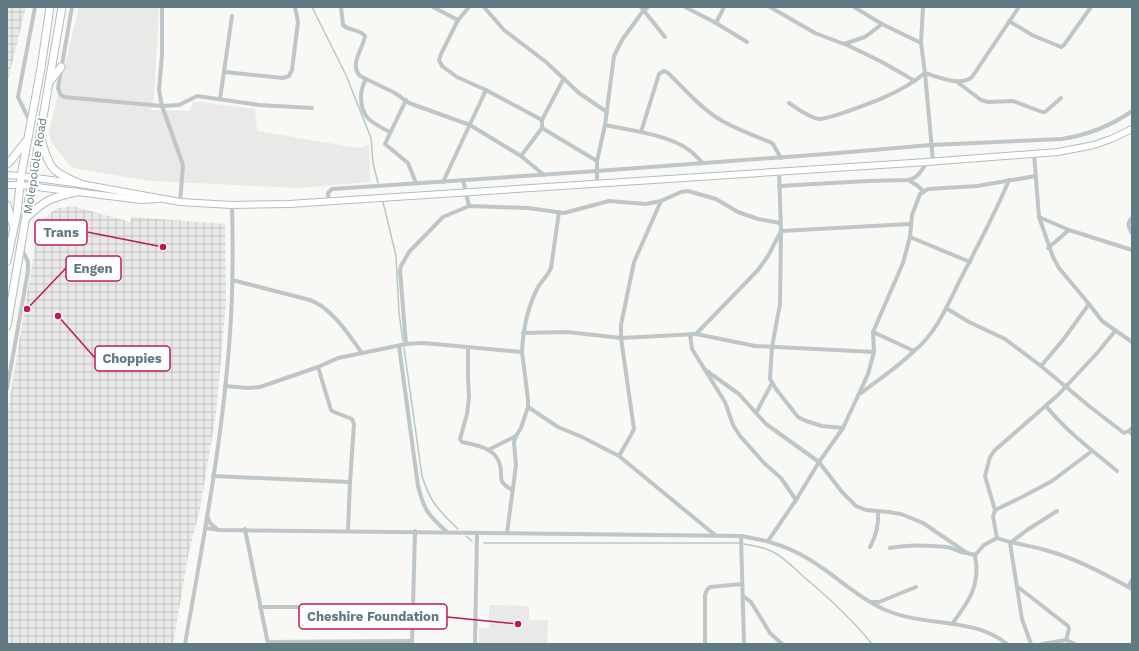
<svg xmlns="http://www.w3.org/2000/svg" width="1139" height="651" viewBox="0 0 1139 651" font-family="'Work Sans',sans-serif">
<defs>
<pattern id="industrial-grid" width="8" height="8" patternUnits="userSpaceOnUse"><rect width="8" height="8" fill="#e9e9e8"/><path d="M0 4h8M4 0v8" fill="none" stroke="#c0c2c1"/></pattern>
</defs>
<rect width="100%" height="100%" fill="#f8f8f5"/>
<!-- built -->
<g fill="#e9e9e8">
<path d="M 79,7 L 159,7 L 154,97 L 151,110 L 190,111 L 193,101 L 255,109 L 257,131 L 358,148 L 369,145 L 370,182 L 297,188 L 151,181 L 72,168 L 51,142 L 49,132 Z"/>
<path d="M 489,605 L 529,606 L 529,620 L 548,620 L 547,644 L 479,644 L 479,628 L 489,628 Z"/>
</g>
<!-- industrial -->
<g fill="url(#industrial-grid)">
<path d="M 7,7 L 26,7 L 7,84 Z"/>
<path d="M 72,206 L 130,222 L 132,217 L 225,224 L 226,301 L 216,414 L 200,509 L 189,551 L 173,644 L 7,644 L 7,415 L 36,241 L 44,219 L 55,209 Z"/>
</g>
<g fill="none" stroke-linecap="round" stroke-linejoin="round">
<!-- stream -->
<g stroke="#b6c8c9" stroke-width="1.5">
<path d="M 312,7 L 346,75 L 371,138 L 373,163 L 378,183"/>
<path d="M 383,202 L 396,256 L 399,313 L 403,341"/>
<path d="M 404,348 L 422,476 C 430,502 439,511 458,529"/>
<path d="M 466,536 L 472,541"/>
<path d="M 484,543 L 737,543 C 749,545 762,546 773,552 C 785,558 794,568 804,577 C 829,598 852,619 872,644"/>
</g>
<!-- secondary casing -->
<g stroke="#b3bcbf" stroke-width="8">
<g id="secondary">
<path d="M 7,175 L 21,176 L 81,184 L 180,202 L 232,205 L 289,204 L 927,162 L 1058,152 L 1094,145 L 1111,139 L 1132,129"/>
<path d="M 7,185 L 21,185 L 141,200 L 158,199"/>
</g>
</g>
<!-- primary casing -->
<g stroke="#b4bbbe" stroke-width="9">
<g id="primary">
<path d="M 50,81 L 61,67"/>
<path d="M 40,136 C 50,168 49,171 81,184"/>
<path d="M 7,164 L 12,159 L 26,141"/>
<path d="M 7,205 L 13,225"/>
<path d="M 26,218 C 45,200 50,198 76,192"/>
<path d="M 7,261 L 17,213 L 21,176 L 41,68 L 50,7"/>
<path d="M 7,326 L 62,7"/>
</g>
</g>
<!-- street -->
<g stroke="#bec6c8" stroke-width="4">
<path d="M 72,7 L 58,88 L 60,94 L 64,97 L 162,106 L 179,105 L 197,96 L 259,105 L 312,108"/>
<path d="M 162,7 L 162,55 L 159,90 L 162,106 L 183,165 L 180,202"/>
<path d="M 341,7 L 343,25 C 349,31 360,29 365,36 C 363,49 349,64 360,76 L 395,93 L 409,103 L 470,125 L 521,156 L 544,175"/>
<path d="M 433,7 L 458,20"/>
<path d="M 469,7 L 458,20 L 441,54 L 439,60 L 442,66 L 457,77 L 486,90 L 542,120 L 564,78"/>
<path d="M 484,7 L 504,30 L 546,62 L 579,93 L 607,112"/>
<path d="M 641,7 L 665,37"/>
<path d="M 685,7 L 716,23"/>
<path d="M 724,7 L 716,23 L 747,42"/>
<path d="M 770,7 L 815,33 L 844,44 L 865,37 L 882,24 L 921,43"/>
<path d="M 854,7 L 882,24"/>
<path d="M 923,7 L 921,43 L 925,73 L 933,161"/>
<path d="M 1009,21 L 1032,35 L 1061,47 L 1064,45 L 1091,7"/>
<path d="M 845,44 L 882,62 L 915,81"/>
<path d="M 225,72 L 283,78 L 289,76 L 292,70 L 298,22 L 295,7"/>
<path d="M 366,79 C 362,86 361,90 361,97 C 361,119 373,123 390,132"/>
<path d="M 956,81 L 981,100 L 988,102 L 1013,101 L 1042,112 L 1045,112 L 1061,98"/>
<path d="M 220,99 L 232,16"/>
<path d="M 406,100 L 385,144 L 408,163 L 416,183"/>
<path d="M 789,103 C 798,109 808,117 819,119 C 825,119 833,116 840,114 C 869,104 901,93 925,73 C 939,77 960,87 972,77 L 1019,7"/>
<path d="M 542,120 L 542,128 L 597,161"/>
<path d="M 30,122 L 18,97 L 35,7"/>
<path d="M 605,125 C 630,130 669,135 689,150 C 694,153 698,159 703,163"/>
<path d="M 641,132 L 659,74 L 664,71 L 668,73 C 684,88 699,107 719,119 C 735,129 753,135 770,142 L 773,144 L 781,158"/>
<path d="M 1034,153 L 1039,217 L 1053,257 L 1059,268 L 1089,304 L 1102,321 L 1132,342"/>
<path d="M 521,156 L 542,128"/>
<path d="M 779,171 L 781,231 L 780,304 L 772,347 L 770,379 L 776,389 L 798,417 L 806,421 L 822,426 L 843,428"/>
<path d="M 463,180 L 469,206"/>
<path d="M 908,180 L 918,186 L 923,191"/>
<path d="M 443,182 L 486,90"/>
<path d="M 597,184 L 597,161 L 605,125 L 614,56 L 622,40 L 643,11 L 648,7"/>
<path d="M 779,186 L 868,181 L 908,180 C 918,178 922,170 927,162"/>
<path d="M 329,202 L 328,193 L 332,189 L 597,171 L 826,154 L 931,145 L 1062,139 C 1087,135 1111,126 1132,111"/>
<path d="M 1039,217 L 1069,230 L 1132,250"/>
<path d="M 1132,218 C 1127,223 1128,227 1132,233"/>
<path d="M 910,237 L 970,262"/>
<path d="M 1048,248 L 1069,230"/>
<path d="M 232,280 L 310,300 C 332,308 349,335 362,353"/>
<path d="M 1089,304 L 1063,340 L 1041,366 L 1089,406 L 1124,433 L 1129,431"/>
<path d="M 946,308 L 969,322 L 1005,339 L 1041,366"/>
<path d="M 873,332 L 914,351 C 936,334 948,304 960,280 C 977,247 995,214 1009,180"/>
<path d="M 523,333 L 567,332 L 621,338 L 696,334 L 755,346 L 874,352"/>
<path d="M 690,334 L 692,349 L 725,402 L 733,425 L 740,436 L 764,463 L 781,478 L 796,500"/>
<path d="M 696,334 L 758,270 L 768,256 L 781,231 L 910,224"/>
<path d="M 406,344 L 400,271 L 401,266 L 409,252 L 443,217 L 469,206 L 528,208 L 564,213 L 609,201 L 646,204 L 661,201 L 681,192 L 688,191 L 716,199 L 738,212 L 758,219 L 780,223"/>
<path d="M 399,346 L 418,486 C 424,510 428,515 447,532"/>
<path d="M 468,347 L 468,378 L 469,397 L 467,414 L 460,439 L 462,442 C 475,445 493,447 499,462 C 505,477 494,479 512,490"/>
<path d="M 522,352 C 523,329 527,309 537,289 C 541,281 548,276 551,268 L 559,212"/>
<path d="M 318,367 L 331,410 L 334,412 L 352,419 L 354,424 L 350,482 L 348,531"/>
<path d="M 704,369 L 739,394 L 766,424 L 819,462 L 842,492 L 856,506 L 866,510 L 888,512 L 901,514 L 923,523 L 967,553 L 975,555"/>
<path d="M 225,386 L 248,388 L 260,387 L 318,367 L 338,358 L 406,344 L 424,343 L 522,352 L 528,399 L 528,407 L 558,427 L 582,437 L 619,456 L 715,535"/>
<path d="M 7,389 L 28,271 L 28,262 L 21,247"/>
<path d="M 861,393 C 879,379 898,367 914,351"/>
<path d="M 1046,406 C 1066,431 1093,451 1117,471"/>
<path d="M 756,413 L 772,383"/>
<path d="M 1132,428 L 1129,431 L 1132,434"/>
<path d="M 488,450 L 516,436"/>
<path d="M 619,456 L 631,435 L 634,429 L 621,338 L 621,325 L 634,262 L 661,201"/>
<path d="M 213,476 L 350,482"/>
<path d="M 995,510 L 1022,497 L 1052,481 L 1092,451"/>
<path d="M 207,516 L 210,523 L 217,529"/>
<path d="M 205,528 L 219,530 L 741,536 C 765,540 785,545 807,558 C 833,573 860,600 888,611 C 927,627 974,617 1007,644"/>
<path d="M 245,529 L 268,644"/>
<path d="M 507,533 L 516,465 L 514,442 L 516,436 L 521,428 L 528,407"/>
<path d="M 741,536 L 744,644"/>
<path d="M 997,538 L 993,517 L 995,510 L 985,476 L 990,457 L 994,451 L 1058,395 L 1098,352 L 1115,331"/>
<path d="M 768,541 L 796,500 L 819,462 L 843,428 L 868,374 L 874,352 L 873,332 L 903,263 L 910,237 L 912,215 L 920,194 L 928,189 L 977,186 L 1036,176"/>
<path d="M 870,547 C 876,536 879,525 878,512"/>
<path d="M 890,548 C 909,544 928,545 947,547 C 953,548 958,552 965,553"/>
<path d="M 975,555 L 984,545 L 997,538 C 1013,544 1029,545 1045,550 C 1075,558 1105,574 1132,589"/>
<path d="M 1018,587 L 1068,626 L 1069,629 L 1066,640"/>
<path d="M 1128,587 L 1132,580"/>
<path d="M 743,596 L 751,602 L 770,633 L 782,644"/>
<path d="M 872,602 L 879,602 L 916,587"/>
<path d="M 260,607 L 413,607"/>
<path d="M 952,624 C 969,601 981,585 975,555"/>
<path d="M 268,642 L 412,641"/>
<path d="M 185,644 C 204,536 225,427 231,317 C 233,280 233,243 232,205"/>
<path d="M 412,644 L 415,531"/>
<path d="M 475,644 L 477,533"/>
<path d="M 705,644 L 705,595 L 707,590 L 710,587 L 742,584"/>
<path d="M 1031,644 L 1022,619 L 1010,543 L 1027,530 L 1057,511"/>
<path d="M 1042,644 L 1066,640 L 1075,644"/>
</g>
<!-- secondary -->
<use href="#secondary" stroke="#fff" stroke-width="6"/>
<!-- primary -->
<use href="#primary" stroke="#fff" stroke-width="7"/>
</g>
<g text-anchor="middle" stroke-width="4" stroke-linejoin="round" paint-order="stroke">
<!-- street labels -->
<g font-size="12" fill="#617a82" stroke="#fff">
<text transform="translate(35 166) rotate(-81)" y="4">Molepolole Road</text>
</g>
</g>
<!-- callouts -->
<path fill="none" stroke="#c2185b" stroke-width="1.5" d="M163 247L87 232M27 309L66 268M58 316L95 358M518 624L447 617"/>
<g fill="#c2185b" stroke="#fff" stroke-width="1.5">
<circle cx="163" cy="247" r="4"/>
<circle cx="27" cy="309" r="4"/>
<circle cx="58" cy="316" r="4"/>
<circle cx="518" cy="624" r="4"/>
</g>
<g fill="#fff" stroke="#c2185b" stroke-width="1.5">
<rect x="35" y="220" width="52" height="25" rx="4"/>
<rect x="66" y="256" width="55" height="25" rx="4"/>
<rect x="95" y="346" width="75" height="25" rx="4"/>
<rect x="299" y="604" width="148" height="25" rx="4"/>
</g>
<g font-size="13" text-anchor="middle" font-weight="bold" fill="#617a82">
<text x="61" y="237">Trans</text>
<text x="93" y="273">Engen</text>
<text x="132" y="363">Choppies</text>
<text x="373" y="621">Cheshire Foundation</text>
</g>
<!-- border -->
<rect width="1139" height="651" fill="none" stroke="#617a82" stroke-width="16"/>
</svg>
